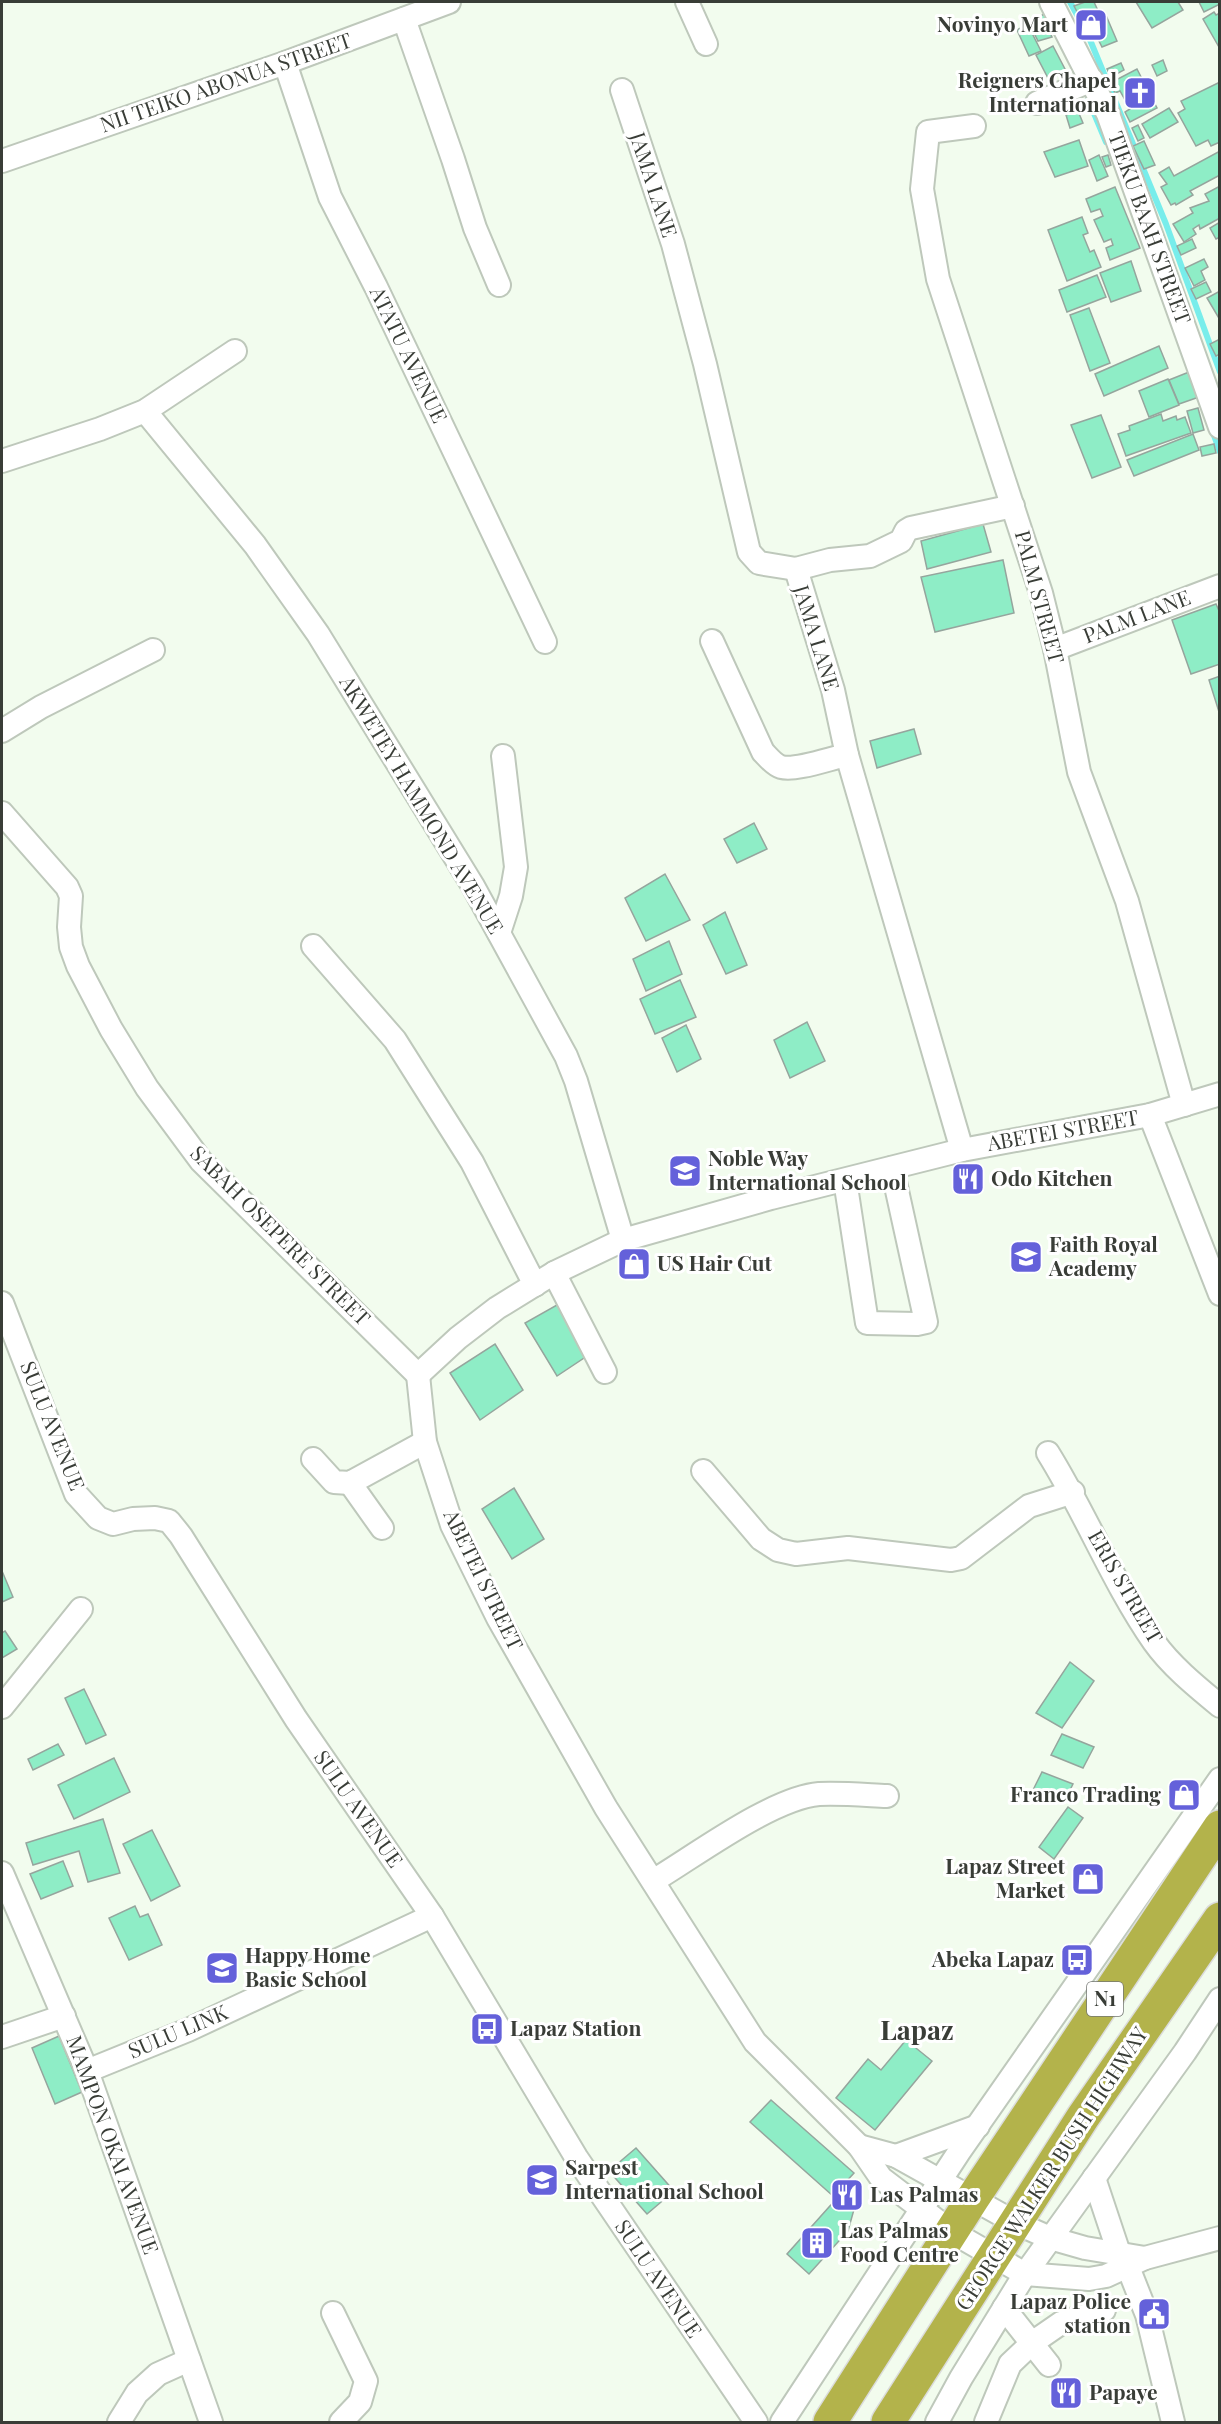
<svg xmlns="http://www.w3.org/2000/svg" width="1221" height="2424" viewBox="0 0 1221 2424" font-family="'Playfair Display',serif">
<rect width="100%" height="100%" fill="#f2fcee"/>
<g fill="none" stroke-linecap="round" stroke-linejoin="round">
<!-- stream -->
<g stroke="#78edeb" stroke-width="6">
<path d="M 1070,2 L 1088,35 L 1166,224 L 1220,372"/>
<path d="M 1088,99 L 1106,142"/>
<path d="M 1212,430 L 1220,452"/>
</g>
</g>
<!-- building -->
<g fill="#8eedc6" stroke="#95a59d" stroke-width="1.5">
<path d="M 1085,2 L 1094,2 L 1099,13 L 1082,21 L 1074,6 Z"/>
<path d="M 1136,2 L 1178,2 L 1183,10 L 1152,28 Z"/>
<path d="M 1199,2 L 1220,2 L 1220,4 L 1204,12 Z"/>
<path d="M 1214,12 L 1216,15 L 1220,13 L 1219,47 L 1203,19 Z"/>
<path d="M 1105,13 L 1117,41 L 1102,47 L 1093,29 L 1091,30 L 1087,22 Z"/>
<path d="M 1044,14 L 1049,25 L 1032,33 L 1041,51 L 1029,56 L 1017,30 Z"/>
<path d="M 1047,26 L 1052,37 L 1038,41 L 1034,33 Z"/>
<path d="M 1053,46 L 1066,71 L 1049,80 L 1036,55 Z"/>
<path d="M 1163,60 L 1167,71 L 1157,76 L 1152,65 Z"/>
<path d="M 1121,63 L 1124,70 L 1111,77 L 1107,69 Z"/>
<path d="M 1137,69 L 1157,108 L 1130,122 L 1125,112 L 1130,109 L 1120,91 L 1115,93 L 1110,83 Z"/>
<path d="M 1220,82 L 1220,142 L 1211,146 L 1208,140 L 1196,146 L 1178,113 L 1185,109 L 1181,101 Z"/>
<path d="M 1169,108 L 1178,122 L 1150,138 L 1142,124 Z"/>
<path d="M 1078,111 L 1083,123 L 1070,128 L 1066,115 Z"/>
<path d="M 1138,125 L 1144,138 L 1138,141 L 1132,128 Z"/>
<path d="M 1079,140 L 1088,166 L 1055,177 L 1044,152 Z"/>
<path d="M 1144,141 L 1155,165 L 1144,169 L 1133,146 Z"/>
<path d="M 1220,151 L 1220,175 L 1190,191 L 1193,195 L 1176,205 L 1175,203 L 1171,205 L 1161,187 L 1167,184 L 1159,173 L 1169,167 L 1174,176 Z"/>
<path d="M 1099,155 L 1108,176 L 1097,181 L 1089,160 Z"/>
<path d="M 1108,155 L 1111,165 L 1106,167 L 1102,157 Z"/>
<path d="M 1220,186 L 1220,218 L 1200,229 L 1199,225 L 1193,229 L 1196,234 L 1184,242 L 1173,224 L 1193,213 L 1190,208 L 1209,201 L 1205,194 Z"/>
<path d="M 1115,187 L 1140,248 L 1110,260 L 1106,248 L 1113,245 L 1111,239 L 1104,242 L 1094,220 L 1103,216 L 1100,209 L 1091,212 L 1086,199 Z"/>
<path d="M 1082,217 L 1088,233 L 1083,235 L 1090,252 L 1094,250 L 1101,267 L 1067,281 L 1048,230 Z"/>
<path d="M 1220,222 L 1220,237 L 1216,239 L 1210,228 Z"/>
<path d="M 1192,239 L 1196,248 L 1181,255 L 1177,246 Z"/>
<path d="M 1204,259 L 1208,267 L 1201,271 L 1205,280 L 1194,286 L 1185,268 Z"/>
<path d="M 1131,261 L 1141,291 L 1111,302 L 1100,273 Z"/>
<path d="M 1097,275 L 1106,297 L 1067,312 L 1059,290 Z"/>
<path d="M 1206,282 L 1211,292 L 1196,299 L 1191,289 Z"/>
<path d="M 1220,291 L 1220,320 L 1207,298 Z"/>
<path d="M 1089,308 L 1110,363 L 1090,371 L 1070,315 Z"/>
<path d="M 1220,339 L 1220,354 L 1216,356 L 1210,344 Z"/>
<path d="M 1159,346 L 1168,368 L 1104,396 L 1095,374 Z"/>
<path d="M 1189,372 L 1199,397 L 1179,404 L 1169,380 Z"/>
<path d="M 1168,379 L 1179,405 L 1149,417 L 1139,391 Z"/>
<path d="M 1198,408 L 1204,430 L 1193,433 L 1187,411 Z"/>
<path d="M 1161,414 L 1163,421 L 1176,416 L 1177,420 L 1185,417 L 1191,433 L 1126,456 L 1118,434 L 1130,430 L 1129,426 Z"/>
<path d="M 1101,415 L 1121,467 L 1092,478 L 1071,425 Z"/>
<path d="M 1193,434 L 1199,450 L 1134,476 L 1127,460 Z"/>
<path d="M 1214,444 L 1216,453 L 1202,456 L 1200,447 Z"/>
<path d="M 983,524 L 991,552 L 927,569 L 921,541 Z"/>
<path d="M 1003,560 L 1014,613 L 935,632 L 921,577 Z"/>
<path d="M 1216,604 L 1220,613 L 1220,664 L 1191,674 L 1172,620 Z"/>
<path d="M 1220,676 L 1220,715 L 1209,680 Z"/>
<path d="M 914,729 L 921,754 L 877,768 L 870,741 Z"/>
<path d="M 754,823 L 767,849 L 737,863 L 724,839 Z"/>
<path d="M 665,874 L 690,920 L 646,941 L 625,898 Z"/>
<path d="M 725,912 L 747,965 L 726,974 L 703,925 Z"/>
<path d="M 669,941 L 682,974 L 646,991 L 633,959 Z"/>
<path d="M 680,980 L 696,1017 L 655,1034 L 640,999 Z"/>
<path d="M 807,1022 L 825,1061 L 790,1078 L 774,1040 Z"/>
<path d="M 686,1025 L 701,1059 L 677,1072 L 662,1038 Z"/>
<path d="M 564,1301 L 593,1352 L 557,1376 L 525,1323 Z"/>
<path d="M 495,1344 L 523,1390 L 480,1420 L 450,1373 Z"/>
<path d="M 514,1488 L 544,1539 L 512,1559 L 482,1509 Z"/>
<path d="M 2,1571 L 13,1597 L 2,1602 Z"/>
<path d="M 5,1631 L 17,1649 L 2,1658 L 2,1633 Z"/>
<path d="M 1070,1662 L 1094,1681 L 1062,1728 L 1036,1713 Z"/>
<path d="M 84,1689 L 106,1735 L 86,1744 L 65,1698 Z"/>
<path d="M 1062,1734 L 1094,1747 L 1083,1768 L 1051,1755 Z"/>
<path d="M 58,1744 L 64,1755 L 33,1770 L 28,1759 Z"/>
<path d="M 114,1758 L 130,1792 L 74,1819 L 58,1785 Z"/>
<path d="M 1042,1772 L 1073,1784 L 1064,1802 L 1033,1790 Z"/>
<path d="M 1068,1807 L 1083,1818 L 1054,1859 L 1039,1847 Z"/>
<path d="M 103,1819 L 120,1873 L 88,1882 L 79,1851 L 33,1865 L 26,1843 Z"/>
<path d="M 152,1830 L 180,1886 L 151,1901 L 123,1844 Z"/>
<path d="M 63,1861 L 73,1886 L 41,1899 L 30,1874 Z"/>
<path d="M 135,1906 L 140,1917 L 148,1914 L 162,1945 L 129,1960 L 109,1918 Z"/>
<path d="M 59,2036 L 82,2092 L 55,2104 L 32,2048 Z"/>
<path d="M 906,2040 L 932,2061 L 875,2130 L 836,2098 L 868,2059 L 881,2070 Z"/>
<path d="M 771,2100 L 854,2173 L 833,2196 L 750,2122 Z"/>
<path d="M 636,2148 L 674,2191 L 647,2214 L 609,2171 Z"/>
<path d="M 846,2188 L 858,2195 L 848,2231 L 809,2274 L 787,2254 Z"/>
</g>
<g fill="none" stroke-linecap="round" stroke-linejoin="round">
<!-- minor casing -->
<g stroke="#bec8bb" stroke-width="26">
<g id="minor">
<path d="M 687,2 L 706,44"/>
<path d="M 1051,2 L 1108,114 L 1220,427"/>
<path d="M 404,19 L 453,159 L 475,228 L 499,285"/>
<path d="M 285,63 L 330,197 L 376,287 L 545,642"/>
<path d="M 622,90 L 673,244 L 705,364 L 749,552 L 759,563 L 796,569 L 830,560 L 870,556 L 901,541 L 906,531 L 911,528 L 1013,506"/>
<path d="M 1037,103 L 1092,80"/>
<path d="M 974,126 L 928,132 L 922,189 L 938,279 L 1041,593 L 1055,649 L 1079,772 L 1127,901 L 1184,1105"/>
<path d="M 2,161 L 285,63 L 449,2"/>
<path d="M 145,411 L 255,545 L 318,634 L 473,886 L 566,1056 L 576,1081 L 623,1240"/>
<path d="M 2,461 L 100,429 L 145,411 L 235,351"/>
<path d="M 796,569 L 833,690 L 847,755 L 962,1150"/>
<path d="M 712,641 L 763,752 C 768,757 774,765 781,767 C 796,771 831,758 847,755"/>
<path d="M 1055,649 L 1220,586"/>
<path d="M 2,731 L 41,707 L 153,650"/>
<path d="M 2,813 L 67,887 L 71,896 L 69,927 L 71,947 L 78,966 L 111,1029 L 147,1088 L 201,1161 L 418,1375"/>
<path d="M 499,933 L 511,896 L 516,867 L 503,756"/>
<path d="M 313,946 L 395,1040 L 472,1162 L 535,1285"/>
<path d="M 1150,1115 L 1220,1294"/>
<path d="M 845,1180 L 867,1323 L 917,1324 L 926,1322 L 892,1168"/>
<path d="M 554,1273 L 605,1372"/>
<path d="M 2,1303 L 76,1494 L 98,1518 L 113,1524 L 133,1519 L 155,1518 L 169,1521 L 181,1536 L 296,1719 L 432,1916 L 576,2157 L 756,2422"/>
<path d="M 418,1375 L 425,1442 L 452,1525 L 498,1618 L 606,1808 L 755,2042 L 859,2146 L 881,2178 L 952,2232 L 1025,2274 L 1089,2279 L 1106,2276 L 1145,2258 L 1220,2238"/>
<path d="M 418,1375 L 458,1338 L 497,1308 L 554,1273 L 623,1240 L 771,1198 L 962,1150 L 1150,1115 L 1220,1094"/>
<path d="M 1048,1453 C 1086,1514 1113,1583 1154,1642 C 1171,1666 1197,1687 1220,1706"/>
<path d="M 313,1459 L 334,1482 L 350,1483 L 425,1442"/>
<path d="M 703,1471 L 761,1539 L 778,1550 L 796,1554 L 848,1548 L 951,1560 L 961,1558 L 1029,1506 L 1073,1492"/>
<path d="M 350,1483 L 382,1528"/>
<path d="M 2,1707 L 81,1609"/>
<path d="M 2,1873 L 87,2071 L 211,2422"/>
<path d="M 653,1881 C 695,1856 772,1798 819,1794 C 841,1793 865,1795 887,1796"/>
<path d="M 2,2037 L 64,2016"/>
<path d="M 87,2071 L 188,2030 L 432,1916"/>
<path d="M 859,2146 L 896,2156 L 1016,2223 L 1050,2238 L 1085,2248 L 1145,2258"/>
<path d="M 896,2156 L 978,2126"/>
<path d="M 1094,2178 L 1119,2253 L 1128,2267 L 1147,2315 L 1173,2422"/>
<path d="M 1004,2308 L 1049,2365"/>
<path d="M 333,2313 L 366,2381 L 360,2402 L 341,2422"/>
<path d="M 119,2422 L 137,2393 L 158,2374 L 189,2360"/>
<path d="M 782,2422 L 959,2152 L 1220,1779"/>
<path d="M 937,2422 L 961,2378 L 1025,2274 L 1185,2052 L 1220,1999"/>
<path d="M 986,2422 L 1010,2364 L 1032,2343 L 1061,2323 L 1104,2310"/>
</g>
</g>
<!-- highway casing -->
<g stroke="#dbdcdb" stroke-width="36">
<g id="highway">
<path d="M 830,2422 L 973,2198 L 1220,1827"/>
<path d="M 888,2422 L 1083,2117 L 1220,1919"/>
</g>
</g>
<!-- minor -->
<use href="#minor" stroke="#fff" stroke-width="22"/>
<!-- highway -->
<use href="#highway" stroke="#b3b34b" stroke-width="33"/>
</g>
<!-- icons -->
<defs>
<g id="shop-square" transform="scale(1.725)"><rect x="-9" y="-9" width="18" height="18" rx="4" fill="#6461da" stroke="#fff"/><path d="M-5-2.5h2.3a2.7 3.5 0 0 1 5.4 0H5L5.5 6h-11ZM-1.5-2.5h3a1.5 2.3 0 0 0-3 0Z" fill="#fff"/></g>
<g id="church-square" transform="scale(1.725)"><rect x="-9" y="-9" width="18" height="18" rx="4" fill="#6461da" stroke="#fff"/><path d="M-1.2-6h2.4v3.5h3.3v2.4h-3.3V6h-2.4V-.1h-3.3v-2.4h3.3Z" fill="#fff"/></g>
<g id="school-square" transform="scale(1.725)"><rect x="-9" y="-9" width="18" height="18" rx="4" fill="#6461da" stroke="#fff"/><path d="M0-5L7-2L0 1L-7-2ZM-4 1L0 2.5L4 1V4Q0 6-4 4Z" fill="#fff"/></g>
<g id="restaurant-square" transform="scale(1.725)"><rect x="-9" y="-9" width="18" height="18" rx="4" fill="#6461da" stroke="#fff"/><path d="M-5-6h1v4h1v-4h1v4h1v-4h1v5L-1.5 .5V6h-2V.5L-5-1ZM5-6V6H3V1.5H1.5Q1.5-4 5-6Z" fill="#fff"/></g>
<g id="bus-square" transform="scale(1.725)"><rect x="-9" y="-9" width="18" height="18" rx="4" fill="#6461da" stroke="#fff"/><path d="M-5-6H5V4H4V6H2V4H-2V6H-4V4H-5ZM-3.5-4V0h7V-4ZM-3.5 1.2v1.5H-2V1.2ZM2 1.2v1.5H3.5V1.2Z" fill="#fff"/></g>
<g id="building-square" transform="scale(1.725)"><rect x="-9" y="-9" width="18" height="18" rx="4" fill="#6461da" stroke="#fff"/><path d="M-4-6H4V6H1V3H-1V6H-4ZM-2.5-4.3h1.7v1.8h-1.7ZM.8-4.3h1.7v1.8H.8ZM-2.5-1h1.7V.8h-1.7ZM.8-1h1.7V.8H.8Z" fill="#fff"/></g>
<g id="civic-square" transform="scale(1.725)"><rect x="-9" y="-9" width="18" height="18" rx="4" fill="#6461da" stroke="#fff"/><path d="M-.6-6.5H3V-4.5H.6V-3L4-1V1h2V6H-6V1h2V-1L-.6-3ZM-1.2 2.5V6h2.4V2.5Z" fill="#fff"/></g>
</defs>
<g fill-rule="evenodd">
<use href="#shop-square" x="1091" y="25"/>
<use href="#church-square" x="1140" y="93"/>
<use href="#school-square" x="685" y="1171"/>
<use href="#restaurant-square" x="968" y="1179"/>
<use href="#school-square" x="1026" y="1257"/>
<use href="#shop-square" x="634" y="1264"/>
<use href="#shop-square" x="1184" y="1795"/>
<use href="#shop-square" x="1088" y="1879"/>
<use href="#bus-square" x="1077" y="1960"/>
<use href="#school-square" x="222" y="1968"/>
<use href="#bus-square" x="487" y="2029"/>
<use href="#school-square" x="542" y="2180"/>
<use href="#restaurant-square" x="847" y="2195"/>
<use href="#building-square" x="817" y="2243"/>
<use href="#civic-square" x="1154" y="2314"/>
<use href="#restaurant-square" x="1066" y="2393"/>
</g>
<g text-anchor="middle" stroke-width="6" stroke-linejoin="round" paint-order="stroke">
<!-- shield labels -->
<rect fill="#fff" stroke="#747773" stroke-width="1.5" x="1087" y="1982" width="36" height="34" rx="4.5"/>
<g font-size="20" font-weight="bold" fill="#393d37">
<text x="1105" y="2006">N1</text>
</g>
<!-- poi labels -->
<g font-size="21" font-weight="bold" fill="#393d37" stroke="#fff" text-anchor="start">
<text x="1068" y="32" text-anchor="end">Novinyo Mart</text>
<text x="1117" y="88" text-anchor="end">Reigners Chapel<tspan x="1117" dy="24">International</tspan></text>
<text x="708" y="1166">Noble Way<tspan x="708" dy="24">International School</tspan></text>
<text x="991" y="1186">Odo Kitchen</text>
<text x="1049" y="1252">Faith Royal<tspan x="1049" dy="24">Academy</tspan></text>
<text x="657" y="1271">US Hair Cut</text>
<text x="1161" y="1802" text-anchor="end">Franco Trading</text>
<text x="1065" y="1874" text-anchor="end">Lapaz Street<tspan x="1065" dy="24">Market</tspan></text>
<text x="245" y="1963">Happy Home<tspan x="245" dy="24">Basic School</tspan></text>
<text x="1054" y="1967" text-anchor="end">Abeka Lapaz</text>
<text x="510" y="2036">Lapaz Station</text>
<text x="565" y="2175">Sarpest<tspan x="565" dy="24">International School</tspan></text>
<text x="870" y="2202">Las Palmas</text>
<text x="840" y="2238">Las Palmas<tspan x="840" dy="24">Food Centre</tspan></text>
<text x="1131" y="2309" text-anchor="end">Lapaz Police<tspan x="1131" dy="24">station</tspan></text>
<text x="1089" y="2400">Papaye</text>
</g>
<!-- street labels -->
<g font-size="21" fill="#393d37" stroke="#fff">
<text transform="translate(226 83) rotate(-19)" y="7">NII TEIKO ABONUA STREET</text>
<text transform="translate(653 185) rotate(72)" y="7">JAMA LANE</text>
<text transform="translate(1149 228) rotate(70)" y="7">TIEKU BAAH STREET</text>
<text transform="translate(408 355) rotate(64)" y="7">ATATU AVENUE</text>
<text transform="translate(1039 597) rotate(75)" y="7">PALM STREET</text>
<text transform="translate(1137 617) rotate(-21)" y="7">PALM LANE</text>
<text transform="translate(816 638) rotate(73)" y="7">JAMA LANE</text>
<text transform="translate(421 805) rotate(59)" y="7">AKWETEY HAMMOND AVENUE</text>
<text transform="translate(1063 1131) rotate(-10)" y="7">ABETEI STREET</text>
<text transform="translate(280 1236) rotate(45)" y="7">SABAH OSEPERE STREET</text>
<text transform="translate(52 1426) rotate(68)" y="7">SULU AVENUE</text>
<text transform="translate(483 1580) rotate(64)" y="7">ABETEI STREET</text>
<text transform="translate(1125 1587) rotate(60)" y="7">ERIS STREET</text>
<text transform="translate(358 1809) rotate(55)" y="7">SULU AVENUE</text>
<text transform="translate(178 2032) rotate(-23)" y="7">SULU LINK</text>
<text transform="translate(112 2145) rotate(70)" y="7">MAMPON OKAI AVENUE</text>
<text transform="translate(1052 2169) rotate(-57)" y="7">GEORGE WALKER BUSH HIGHWAY</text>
<text transform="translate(658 2279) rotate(56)" y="7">SULU AVENUE</text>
</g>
<!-- district labels -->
<g font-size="27" font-weight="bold" fill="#393d37" stroke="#fff">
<text x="917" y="2040">Lapaz</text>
</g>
</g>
<!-- border -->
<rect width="1221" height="2424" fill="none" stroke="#393d37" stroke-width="6"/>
</svg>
